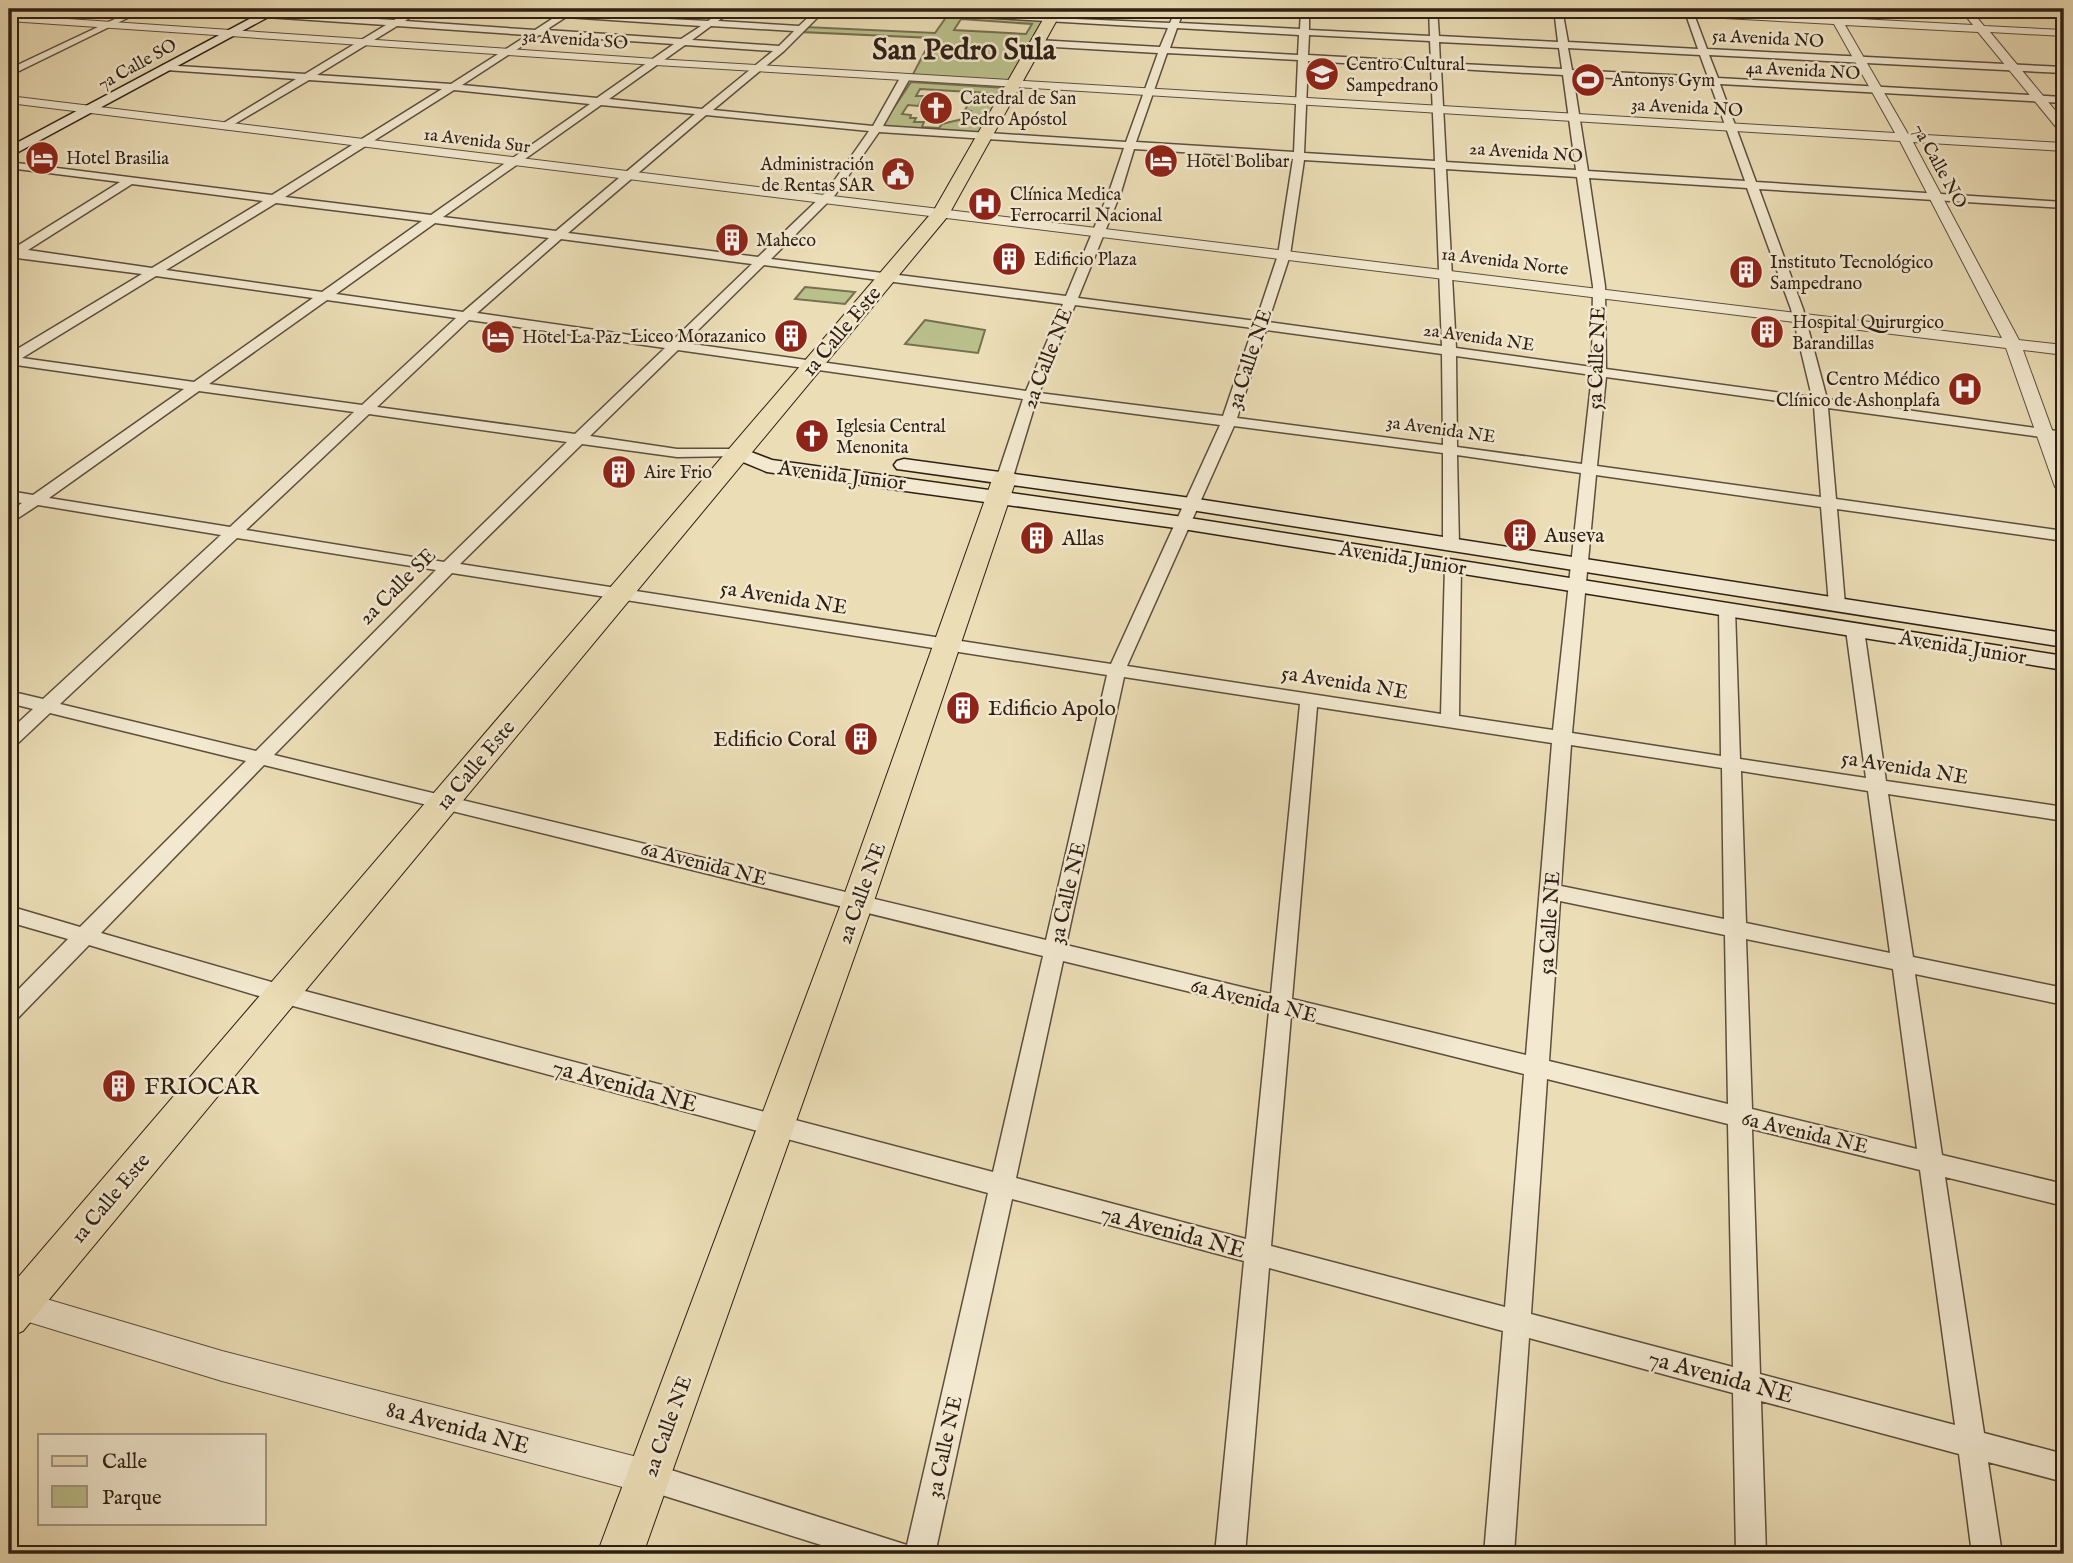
<svg xmlns="http://www.w3.org/2000/svg" width="2073" height="1563" viewBox="0 0 2073 1563" font-family="'IM FELL English',serif">
<rect width="100%" height="100%" fill="#ebddb6"/>
<filter id="stains"><feTurbulence type="fractalNoise" baseFrequency=".00286" numOctaves="4"/><feColorMatrix values="0 0 0 0 .2 0 0 0 0 .09 0 0 0 0 .02 0 0 0 .5 -.17"/></filter>
<radialGradient id="worn" r=".72"><stop offset=".6" stop-color="#630" stop-opacity="0"/><stop offset="1" stop-color="#630" stop-opacity=".3"/></radialGradient>
<!-- green -->
<g fill="#bac08c" stroke="#747050" stroke-width="2" fill-rule="evenodd">
<path d="M 947,16 L 1043,20 L 1007,83 L 911,78 L 932,38 L 801,32 L 805,27 L 935,33 ZM 961,19 L 1032,24 L 1026,34 L 954,30 Z"/>
<path d="M 911,82 L 1006,88 L 984,133 L 881,127 ZM 920,89 L 986,93 L 982,100 L 971,99 L 965,110 L 971,111 L 967,118 L 942,124 L 939,128 L 922,127 L 924,122 L 914,122 L 916,118 L 910,118 L 911,115 L 902,114 L 908,105 L 918,106 L 924,96 L 916,96 Z"/>
<path d="M 805,287 L 855,292 L 845,304 L 795,299 Z"/>
<path d="M 925,320 L 985,330 L 978,353 L 905,344 Z"/>
</g>
<g fill="none" stroke-linecap="round" stroke-linejoin="round">
<!-- minor casing -->
<g stroke="#5d4e3c" stroke-width="3">
<g id="minor">
<path d="M 9,9 L 16,9 L 9,13 Z"/>
<path d="M 136,9 L 146,9 L 9,76 L 9,69 Z"/>
<path d="M 412,9 L 422,9 L 405,21 L 535,30 L 555,17 L 466,9 L 708,21 L 725,9 L 734,9 L 718,21 L 799,26 L 817,9 L 826,9 L 784,51 L 713,110 L 873,126 L 900,78 L 905,75 L 910,78 L 883,126 L 1126,142 L 1158,53 L 1037,46 L 1032,43 L 1037,40 L 1160,47 L 1168,28 L 839,9 L 1170,23 L 1176,9 L 1184,9 L 1179,23 L 1300,29 L 1301,9 L 1309,9 L 1309,30 L 1430,36 L 1429,9 L 1437,9 L 1439,36 L 1558,42 L 1554,9 L 1562,9 L 1568,42 L 1698,49 L 1684,9 L 1692,9 L 1707,49 L 2064,67 L 2064,73 L 1709,55 L 1718,78 L 2064,97 L 2064,103 L 1720,84 L 1756,182 L 2064,202 L 2064,208 L 1759,189 L 1803,309 L 1827,399 L 2064,432 L 2064,440 L 1828,408 L 1836,499 L 2064,531 L 2064,541 L 1837,509 L 1845,605 L 1837,610 L 1829,605 L 1821,507 L 1596,475 L 1572,733 L 1721,756 L 1719,609 L 1727,604 L 1735,609 L 1740,759 L 1866,778 L 1846,630 L 1855,625 L 1864,630 L 1886,781 L 2064,807 L 2064,821 L 1888,794 L 1913,957 L 2064,988 L 2064,1005 L 1915,974 L 1942,1155 L 2064,1184 L 2064,1206 L 1945,1177 L 1984,1433 L 2064,1454 L 2064,1482 L 1988,1462 L 2002,1554 L 1972,1554 L 1959,1454 L 1761,1401 L 1766,1554 L 1736,1554 L 1733,1393 L 1529,1338 L 1514,1554 L 1484,1554 L 1503,1331 L 1269,1268 L 1245,1554 L 1215,1554 L 1244,1261 L 1012,1199 L 935,1554 L 850,1554 L 649,1491 L 639,1487 L 635,1477 L 639,1467 L 649,1463 L 907,1545 L 988,1193 L 282,1003 L 89,945 L 17,1019 L 9,1022 L 9,999 L 68,939 L 9,922 L 9,906 L 80,927 L 246,761 L 50,713 L 16,745 L 9,747 L 9,731 L 33,709 L 9,703 L 9,691 L 43,699 L 221,535 L 38,505 L 9,524 L 9,512 L 22,503 L 9,501 L 9,491 L 33,495 L 184,389 L 9,364 L 9,354 L 142,274 L 9,257 L 9,247 L 14,248 L 120,182 L 9,168 L 9,162 L 272,195 L 442,89 L 309,80 L 226,129 L 221,126 L 222,124 L 296,79 L 166,70 L 163,65 L 305,74 L 386,25 L 266,17 L 263,12 L 394,20 ZM 566,17 L 701,26 L 681,39 L 546,30 ZM 397,26 L 528,35 L 451,84 L 317,75 ZM 711,26 L 794,31 L 779,46 L 692,40 ZM 1177,28 L 1299,35 L 1298,55 L 1170,48 ZM 539,35 L 674,44 L 597,98 L 462,85 ZM 1309,35 L 1430,41 L 1431,62 L 1308,55 ZM 1439,42 L 1559,48 L 1562,69 L 1440,63 ZM 685,45 L 773,51 L 702,109 L 609,99 ZM 1568,48 L 1700,55 L 1708,77 L 1572,70 ZM 1167,53 L 1298,60 L 1294,152 L 1136,142 ZM 1308,61 L 1431,68 L 1435,161 L 1304,153 ZM 1441,68 L 1563,75 L 1576,170 L 1446,162 ZM 1573,76 L 1710,83 L 1745,181 L 1588,171 ZM 454,90 L 590,104 L 431,215 L 285,197 ZM 601,105 L 695,114 L 556,231 L 443,217 ZM 706,115 L 869,131 L 827,191 L 758,257 L 568,233 ZM 879,132 L 1124,148 L 1109,192 L 1066,296 L 771,259 L 835,195 ZM 1134,149 L 1293,159 L 1278,255 L 1256,321 L 1078,298 L 1121,192 ZM 1304,160 L 1435,168 L 1442,346 L 1268,322 L 1290,255 ZM 1446,169 L 1577,177 L 1593,286 L 1592,367 L 1456,348 ZM 1589,178 L 1747,188 L 1791,309 L 1812,397 L 1606,369 L 1605,286 ZM 132,184 L 263,201 L 152,268 L 28,250 ZM 276,203 L 422,221 L 322,292 L 166,270 ZM 435,223 L 549,238 L 463,312 L 336,294 ZM 561,239 L 752,264 L 672,341 L 477,313 ZM 764,265 L 1063,304 L 1026,391 L 685,343 ZM 156,276 L 313,298 L 194,382 L 22,358 ZM 327,300 L 456,318 L 362,405 L 209,384 ZM 1075,305 L 1253,328 L 1223,416 L 1039,393 ZM 469,320 L 665,348 L 575,434 L 377,407 ZM 1266,330 L 1442,354 L 1443,445 L 1237,418 ZM 678,350 L 1023,399 L 997,477 L 1005,482 L 1013,477 L 1036,401 L 1220,425 L 1111,664 L 460,564 L 582,444 L 677,457 L 743,456 L 743,450 L 738,449 L 677,449 L 590,436 ZM 1456,356 L 1592,375 L 1582,464 L 1457,447 ZM 1606,377 L 1814,406 L 1821,497 L 1597,466 ZM 199,391 L 354,412 L 230,527 L 49,498 ZM 369,414 L 567,442 L 444,562 L 246,530 ZM 1234,426 L 1443,453 L 1443,545 L 1451,550 L 1459,545 L 1457,455 L 1581,473 L 1553,730 L 1459,716 L 1461,566 L 1453,561 L 1445,566 L 1441,714 L 1127,666 ZM 237,538 L 436,570 L 256,751 L 60,704 ZM 452,573 L 1107,675 L 1046,940 L 274,755 ZM 1124,677 L 1300,704 L 1271,994 L 1066,945 ZM 1317,707 L 1552,743 L 1526,1055 L 1292,999 ZM 1571,745 L 1722,768 L 1724,919 L 1561,886 ZM 264,765 L 1043,956 L 993,1172 L 282,985 L 101,933 ZM 1741,771 L 1868,791 L 1890,953 L 1746,923 ZM 1560,901 L 1725,935 L 1728,1104 L 1549,1061 ZM 1746,939 L 1893,969 L 1917,1149 L 1752,1109 ZM 1063,961 L 1269,1011 L 1246,1239 L 1016,1178 ZM 1291,1016 L 1524,1074 L 1505,1307 L 1271,1246 ZM 1547,1079 L 1728,1124 L 1733,1367 L 1531,1314 ZM 1752,1129 L 1920,1170 L 1955,1425 L 1760,1374 Z"/>
</g>
</g>
<!-- tertiary casing -->
<g stroke="#5d4e3c" stroke-width="2">
<g id="tertiary">
<path d="M 1607,9 L 1666,9 L 1831,17 L 1826,9 L 1836,9 L 1841,18 L 1973,25 L 1960,9 L 1970,9 L 1984,26 L 2064,30 L 2064,36 L 1990,32 L 2064,121 L 2064,133 L 2060,132 L 1978,32 L 1845,25 L 1908,134 L 2064,143 L 2064,151 L 1913,142 L 2019,340 L 2064,345 L 2064,355 L 2023,350 L 2064,463 L 2064,492 L 2055,487 L 2006,348 L 9,103 L 9,96 L 2002,338 L 1900,141 L 656,65 L 9,21 L 9,15 L 656,59 L 1895,133 L 1834,24 L 1612,12 Z"/>
<path d="M 9,1288 L 222,1351 L 649,1460 L 661,1465 L 666,1477 L 661,1489 L 649,1494 L 222,1381 L 9,1316 Z"/>
</g>
</g>
<!-- secondary casing -->
<g stroke="#2e1f14" stroke-width="3">
<g id="secondary">
<path d="M 268,9 L 283,9 L 9,157 L 9,147 Z"/>
<path d="M 738,447 L 772,460 L 1183,517 L 2064,656 L 2064,670 L 1183,529 L 767,472 L 731,457 L 728,453 Z"/>
<path d="M 904,459 L 1191,498 L 2064,633 L 2064,647 L 1191,510 L 897,469 L 894,465 L 897,461 Z"/>
</g>
</g>
<!-- primary casing -->
<g stroke="#2e1f14" stroke-width="2">
<g id="primary">
<path d="M 1049,9 L 1063,9 L 948,216 L 23,1331 L 9,1337 L 9,1288 L 934,210 Z"/>
<path d="M 1005,470 L 1013,472 L 1017,477 L 874,901 L 643,1554 L 597,1554 L 842,901 L 993,477 L 997,472 Z"/>
</g>
</g>
<!-- minor -->
<use href="#minor" fill="#f2e9d0" fill-rule="evenodd"/>
<!-- tertiary -->
<use href="#tertiary" fill="#f2e9d0" fill-rule="evenodd"/>
<!-- secondary -->
<use href="#secondary" fill="#f2e9d0" fill-rule="evenodd"/>
<!-- primary -->
<use href="#primary" fill="#ebddb6" fill-rule="evenodd"/>
</g>
<!-- icons -->
<defs>
<g id="school-disc" transform="scale(1.75)"><circle r="9.5" fill="#8f2418" stroke="#f2e9d0"/><path d="M0-5L7-2L0 1L-7-2ZM-4 1L0 2.5L4 1V4Q0 6-4 4Z" fill="#fff"/></g>
<g id="stadium-disc" transform="scale(1.75)"><circle r="9.5" fill="#8f2418" stroke="#f2e9d0"/><path d="M0-5a6.5 5 0 1 0 0 10a6.5 5 0 1 0 0-10ZM-3.5-1.8h7v3.6h-7Z" fill="#fff"/></g>
<g id="church-disc" transform="scale(1.75)"><circle r="9.5" fill="#8f2418" stroke="#f2e9d0"/><path d="M-1.2-6h2.4v3.5h3.3v2.4h-3.3V6h-2.4V-.1h-3.3v-2.4h3.3Z" fill="#fff"/></g>
<g id="hotel-disc" transform="scale(1.75)"><circle r="9.5" fill="#8f2418" stroke="#f2e9d0"/><path d="M-6-4.5h1.5V1H6V5H4.5V3h-9V5H-6ZM-4 0a1.8 1.8 0 1 1 3.6 0ZM.5 0V-2.5h3Q6-2.5 6 0Z" fill="#fff"/></g>
<g id="civic-disc" transform="scale(1.75)"><circle r="9.5" fill="#8f2418" stroke="#f2e9d0"/><path d="M-.6-6.5H3V-4.5H.6V-3L4-1V1h2V6H-6V1h2V-1L-.6-3ZM-1.2 2.5V6h2.4V2.5Z" fill="#fff"/></g>
<g id="hospital-disc" transform="scale(1.75)"><circle r="9.5" fill="#8f2418" stroke="#f2e9d0"/><path d="M-5-5h3v3.5h4V-5h3V5h-3V1.5h-4V5h-3Z" fill="#fff"/></g>
<g id="building-disc" transform="scale(1.75)"><circle r="9.5" fill="#8f2418" stroke="#f2e9d0"/><path d="M-4-6H4V6H1V3H-1V6H-4ZM-2.5-4.3h1.7v1.8h-1.7ZM.8-4.3h1.7v1.8H.8ZM-2.5-1h1.7V.8h-1.7ZM.8-1h1.7V.8H.8Z" fill="#fff"/></g>
</defs>
<g fill-rule="evenodd">
<use href="#school-disc" x="1322" y="74"/>
<use href="#stadium-disc" x="1588" y="80"/>
<use href="#church-disc" x="936" y="108"/>
<use href="#hotel-disc" x="42" y="158"/>
<use href="#hotel-disc" x="1161" y="161"/>
<use href="#civic-disc" x="898" y="174"/>
<use href="#hospital-disc" x="985" y="204"/>
<use href="#building-disc" x="732" y="240"/>
<use href="#building-disc" x="1009" y="259"/>
<use href="#building-disc" x="1746" y="272"/>
<use href="#building-disc" x="1767" y="332"/>
<use href="#building-disc" x="791" y="336"/>
<use href="#hotel-disc" x="498" y="337"/>
<use href="#hospital-disc" x="1965" y="389"/>
<use href="#church-disc" x="812" y="436"/>
<use href="#building-disc" x="619" y="472"/>
<use href="#building-disc" x="1520" y="535"/>
<use href="#building-disc" x="1037" y="538"/>
<use href="#building-disc" x="963" y="708"/>
<use href="#building-disc" x="861" y="739"/>
<use href="#building-disc" x="119" y="1086"/>
</g>
<g text-anchor="middle" stroke-width="5" stroke-linejoin="round" paint-order="stroke">
<!-- far-street labels -->
<g font-size="18" fill="#2e1f14" stroke="#f2e9d0">
<text transform="translate(1768 38) rotate(3)" y="6">5a Avenida NO</text>
<text transform="translate(575 39) rotate(4)" y="6">3a Avenida SO</text>
<text transform="translate(137 64) rotate(-29)" y="6">7a Calle SO</text>
<text transform="translate(1803 70) rotate(3)" y="6">4a Avenida NO</text>
<text transform="translate(1687 107) rotate(3)" y="6">3a Avenida NO</text>
<text transform="translate(477 140) rotate(7)" y="6">1a Avenida Sur</text>
<text transform="translate(1526 152) rotate(4)" y="6">2a Avenida NO</text>
<text transform="translate(1940 166) rotate(61)" y="6">7a Calle NO</text>
<text transform="translate(1505 261) rotate(7)" y="6">1a Avenida Norte</text>
<text transform="translate(1479 337) rotate(8)" y="6">2a Avenida NE</text>
<text transform="translate(1441 429) rotate(8)" y="6">3a Avenida NE</text>
</g>
<!-- far-poi labels -->
<g font-size="18" fill="#2e1f14" stroke="#f2e9d0" text-anchor="start">
<text x="1346" y="70">Centro Cultural<tspan x="1346" dy="21">Sampedrano</tspan></text>
<text x="1612" y="86">Antonys Gym</text>
<text x="960" y="104">Catedral de San<tspan x="960" dy="21">Pedro Apóstol</tspan></text>
<text x="66" y="164">Hotel Brasilia</text>
<text x="1186" y="167">Hotel Bolibar</text>
<text x="874" y="170" text-anchor="end">Administración<tspan x="874" dy="21">de Rentas SAR</tspan></text>
<text x="1010" y="200">Clínica Medica<tspan x="1010" dy="21">Ferrocarril Nacional</tspan></text>
<text x="756" y="246">Maheco</text>
<text x="1034" y="265">Edificio Plaza</text>
<text x="1770" y="268">Instituto Tecnológico<tspan x="1770" dy="21">Sampedrano</tspan></text>
<text x="1792" y="328">Hospital Quirurgico<tspan x="1792" dy="21">Barandillas</tspan></text>
<text x="766" y="342" text-anchor="end">Liceo Morazanico</text>
<text x="522" y="343">Hotel La Paz</text>
<text x="1940" y="385" text-anchor="end">Centro Médico<tspan x="1940" dy="21">Clínico de Ashonplafa</tspan></text>
<text x="836" y="432">Iglesia Central<tspan x="836" dy="21">Menonita</tspan></text>
<text x="644" y="478">Aire Frio</text>
</g>
<!-- street labels -->
<g font-size="21" fill="#2e1f14" stroke="#f2e9d0">
<text transform="translate(841 331) rotate(-50)" y="7">1a Calle Este</text>
<text transform="translate(1047 358) rotate(-69)" y="7">2a Calle NE</text>
<text transform="translate(1596 358) rotate(-88)" y="7">5a Calle NE</text>
<text transform="translate(1249 359) rotate(-72)" y="7">3a Calle NE</text>
<text transform="translate(842 475) rotate(7)" y="7">Avenida Junior</text>
<text transform="translate(1403 558) rotate(9)" y="7">Avenida Junior</text>
<text transform="translate(397 586) rotate(-45)" y="7">2a Calle SE</text>
<text transform="translate(784 597) rotate(9)" y="7">5a Avenida NE</text>
<text transform="translate(1963 647) rotate(9)" y="7">Avenida Junior</text>
<text transform="translate(1345 682) rotate(9)" y="7">5a Avenida NE</text>
<text transform="translate(475 765) rotate(-50)" y="7">1a Calle Este</text>
<text transform="translate(1905 767) rotate(9)" y="7">5a Avenida NE</text>
<text transform="translate(704 863) rotate(14)" y="7">6a Avenida NE</text>
<text transform="translate(861 893) rotate(-70)" y="7">2a Calle NE</text>
<text transform="translate(1067 893) rotate(-77)" y="7">3a Calle NE</text>
<text transform="translate(1549 923) rotate(-86)" y="7">5a Calle NE</text>
<text transform="translate(1254 1000) rotate(14)" y="7">6a Avenida NE</text>
<text transform="translate(1805 1132) rotate(13)" y="7">6a Avenida NE</text>
<text transform="translate(110 1198) rotate(-50)" y="7">1a Calle Este</text>
<text transform="translate(667 1426) rotate(-70)" y="7">2a Calle NE</text>
<text transform="translate(944 1447) rotate(-78)" y="7">3a Calle NE</text>
</g>
<!-- poi labels -->
<g font-size="21" fill="#2e1f14" stroke="#f2e9d0" text-anchor="start">
<text x="1544" y="542">Auseva</text>
<text x="1062" y="545">Allas</text>
<text x="988" y="715">Edificio Apolo</text>
<text x="836" y="746" text-anchor="end">Edificio Coral</text>
</g>
<!-- near-street labels -->
<g font-size="24" fill="#2e1f14" stroke="#f2e9d0">
<text transform="translate(625 1085) rotate(15)" y="8">7a Avenida NE</text>
<text transform="translate(1173 1231) rotate(15)" y="8">7a Avenida NE</text>
<text transform="translate(1721 1376) rotate(15)" y="8">7a Avenida NE</text>
<text transform="translate(458 1427) rotate(15)" y="8">8a Avenida NE</text>
</g>
<!-- near-poi labels -->
<g font-size="24" fill="#2e1f14" stroke="#f2e9d0" text-anchor="start">
<text x="144" y="1094">FRIOCAR</text>
</g>
<!-- far-town labels -->
<g font-size="30" font-weight="bold" fill="#2e1f14" stroke="#f2e9d0">
<text x="964" y="59">San Pedro Sula</text>
</g>
</g>
<!-- margin -->
<rect width="2073" height="1563" fill="none" stroke="#ebddb6" stroke-width="35"/>
<rect x="10" y="10" width="2052" height="1542" fill="none" stroke="#2e1f14" stroke-width="3.5"/>
<rect x="18" y="18" width="2038" height="1528" fill="none" stroke="#2e1f14" stroke-width="2"/>
<!-- legend -->
<rect x="38" y="1434" width="228" height="91" fill="#f2e9d0" stroke="#a49885" stroke-width="2"/>
<rect x="52" y="1456" width="35" height="10" fill="#ebddb6" stroke="#a49885" stroke-width="2"/>
<text x="102" y="1468" font-size="21" fill="#2e1f14">Calle</text>
<rect x="52" y="1486" width="35" height="21" fill="#bac08c" stroke="#a49885" stroke-width="2"/>
<text x="102" y="1504" font-size="21" fill="#2e1f14">Parque</text>
<rect width="100%" height="100%" filter="url(#stains)"/>
<rect width="100%" height="100%" fill="url(#worn)"/>
</svg>
